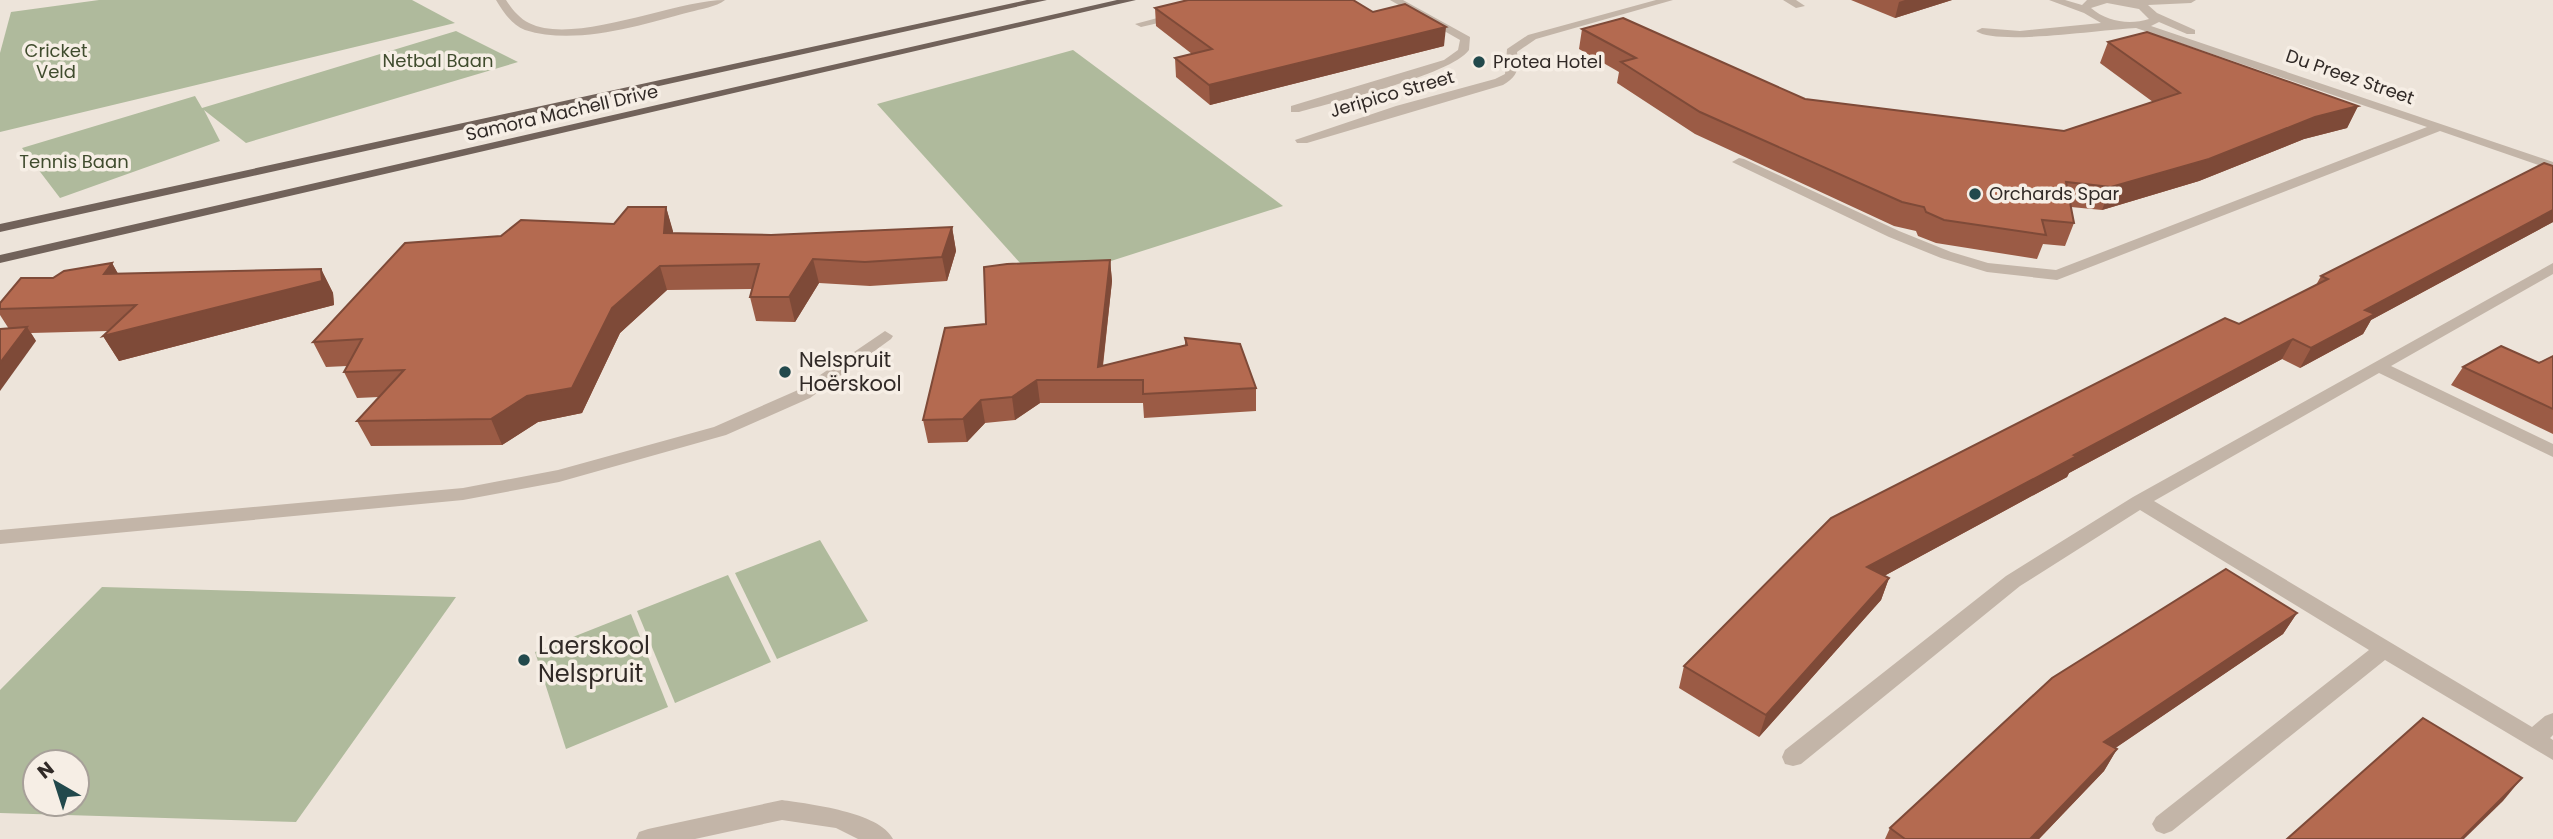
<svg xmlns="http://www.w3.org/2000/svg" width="2553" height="839" viewBox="0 0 2553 839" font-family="Poppins,sans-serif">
<rect width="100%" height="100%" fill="#ede4da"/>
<!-- green -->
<g fill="#afba9c" fill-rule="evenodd">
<path d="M 99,0 L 412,0 L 455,23 L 0,132 L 0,53 L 11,12 Z"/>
<path d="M 456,31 L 518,62 L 246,143 L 204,110 L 220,141 L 60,198 L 22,148 L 195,96 L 202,108 Z"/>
<path d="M 1073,50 L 1283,206 L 1039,284 L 877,104 Z"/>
<path d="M 820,540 L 868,621 L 777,659 L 735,573 Z"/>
<path d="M 728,575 L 771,662 L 675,703 L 637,611 Z"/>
<path d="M 102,587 L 456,597 L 296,822 L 0,813 L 0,690 ZM 35,762 L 77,762 L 77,804 L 35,804 Z"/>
<path d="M 631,614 L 668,707 L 566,749 L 535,652 Z"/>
</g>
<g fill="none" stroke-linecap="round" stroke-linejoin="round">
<!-- minor -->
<g fill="#c3b5a8" fill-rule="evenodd">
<path d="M 496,0 L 506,0 C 512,9 519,18 529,23 C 574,46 675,0 725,0 C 716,7 701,9 690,12 C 641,25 576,46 525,30 C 512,25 503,12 496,0 Z"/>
<path d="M 1390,0 L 1403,0 L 1470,37 L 1469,50 C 1451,75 1333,102 1299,112 L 1291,112 L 1291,106 L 1444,60 L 1458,50 L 1460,40 Z"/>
<path d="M 1656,0 L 1673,0 L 1536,39 L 1517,52 C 1519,69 1518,76 1503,85 L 1307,143 L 1297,143 L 1295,140 L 1396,106 L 1495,79 L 1505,74 L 1507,49 L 1528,35 Z"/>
<path d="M 1783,0 L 1796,0 L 1805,6 L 1796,8 Z"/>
<path d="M 2049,0 L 2065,0 L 2082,5 L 2087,0 L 2196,0 L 2191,3 L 2148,5 L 2157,13 L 2195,30 L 2195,34 L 2187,34 L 2159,22 L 2151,26 L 2553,162 L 2553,170 L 2440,131 L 2057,280 L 1987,272 L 1941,258 L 1889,237 L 1732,162 L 1739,158 L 1744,159 L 1899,231 L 1951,252 L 1988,263 L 2056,270 L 2427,127 L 2136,28 C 2105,29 1997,46 1976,31 L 1982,28 L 2020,31 L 2101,23 L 2084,13 ZM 2107,3 L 2139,9 L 2149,19 C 2130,25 2107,22 2091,8 Z"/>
<path d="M 1176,13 L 1180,14 L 1180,18 L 1141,27 L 1135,24 Z"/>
<path d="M 2553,263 L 2553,274 L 2391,366 L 2553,444 L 2553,457 L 2379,373 L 2154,501 L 2532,727 L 2545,716 L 2553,713 L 2553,735 L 2550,738 L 2553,740 L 2553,760 L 2385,660 L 2172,831 L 2164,834 L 2156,831 L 2152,824 L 2156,817 L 2369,650 L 2140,510 L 2020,586 L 1801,764 L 1793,766 L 1785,764 L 1782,757 L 1785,750 L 2006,576 L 2133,497 Z"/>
<path d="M 885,331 L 893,336 L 891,339 L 810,398 L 726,435 L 559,482 L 463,500 L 0,544 L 0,530 L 463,488 L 558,470 L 714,427 L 798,390 Z"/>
<path d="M 782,800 C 809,804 880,812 893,839 L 858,839 L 836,828 L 782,820 L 695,839 L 636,839 L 639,832 L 648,829 Z"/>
</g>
<!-- major -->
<g fill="#71625a" fill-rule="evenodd">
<path d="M 1027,0 L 1047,0 L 0,232 L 0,224 Z"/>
<path d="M 1117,0 L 1136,0 L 0,263 L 0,255 Z"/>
</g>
</g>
<!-- wall -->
<g fill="#9b5b45">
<path d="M 1851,0 L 1952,0 L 1895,18 Z"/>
<path d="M 1155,8 L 1373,12 L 1444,46 L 1210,105 L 1176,77 L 1175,58 L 1192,54 L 1156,26 Z"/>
<path d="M 1582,29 L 1805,99 L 2064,131 L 2153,102 L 2100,63 L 2108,42 L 2358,106 L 2347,128 L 2304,139 L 2199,181 L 2102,210 L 2071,207 L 2074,223 L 2065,246 L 2043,244 L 2037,259 L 1936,243 L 1918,236 L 1916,231 L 1894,226 L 1695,134 L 1617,83 L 1619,72 L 1579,49 Z"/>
<path d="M 2553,166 L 2553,222 L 2371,320 L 2363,334 L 2300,368 L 2282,359 L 2069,473 L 2067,477 L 1884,576 L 1889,578 L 1881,600 L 1759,737 L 1679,688 L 1684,666 L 2239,324 L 2316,285 L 2321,276 Z"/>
<path d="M 666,207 L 673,233 L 771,235 L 952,227 L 956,251 L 947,281 L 870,286 L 819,283 L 795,322 L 756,321 L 750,297 L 752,289 L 667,290 L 620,333 L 582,413 L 538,422 L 502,445 L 371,446 L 357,421 L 379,397 L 357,398 L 344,372 L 347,366 L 326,367 L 313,342 L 501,236 L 614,224 Z"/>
<path d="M 1110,260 L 1112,281 L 1103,366 L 1185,345 L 1185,338 L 1256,388 L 1256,411 L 1144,418 L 1143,403 L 1040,403 L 1015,420 L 985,423 L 967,442 L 928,443 L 923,420 Z"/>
<path d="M 112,263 L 118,274 L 321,269 L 333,293 L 334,305 L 119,361 L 103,336 L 108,331 L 31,333 L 36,341 L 9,329 L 0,315 L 0,303 L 53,278 Z"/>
<path d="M 2553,356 L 2553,434 L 2451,385 L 2463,367 L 2539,363 Z"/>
<path d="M 2297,613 L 2283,634 L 2115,748 L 2117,749 L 2104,771 L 2039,839 L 1885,839 L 1890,828 Z"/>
</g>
<!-- shaded-wall -->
<g fill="#7e4a38">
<path d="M 1905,0 L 1952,0 L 1895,18 L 1899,2 Z"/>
<path d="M 1446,27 L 1444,46 L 1210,105 L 1209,85 Z"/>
<path d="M 2358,106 L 2347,128 L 2304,139 L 2199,181 L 2102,210 L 2111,187 L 2315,117 Z"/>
<path d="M 666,207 L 673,231 L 671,256 L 664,233 Z"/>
<path d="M 2553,210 L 2553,222 L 2371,320 L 2363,334 L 2300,368 L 2311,348 L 2365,310 Z"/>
<path d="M 952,227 L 956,251 L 947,281 L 942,257 Z"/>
<path d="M 813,259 L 819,283 L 795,322 L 789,297 Z"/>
<path d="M 1110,260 L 1112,281 L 1101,380 L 1098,367 Z"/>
<path d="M 112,263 L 126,288 L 104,274 Z"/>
<path d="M 660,266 L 667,290 L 620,333 L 582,413 L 538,422 L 502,445 L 491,419 L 612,308 Z"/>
<path d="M 321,269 L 333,293 L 334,305 L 119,361 L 103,336 Z"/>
<path d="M 27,327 L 36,341 L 0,391 L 0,363 Z"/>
<path d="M 2293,339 L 2282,359 L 2069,473 L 2067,477 L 1860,589 L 1867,567 L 2074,455 Z"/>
<path d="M 1037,380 L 1040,403 L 1015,420 L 1012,397 Z"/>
<path d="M 981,400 L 985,423 L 967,442 L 963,419 Z"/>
<path d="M 1889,578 L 1881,600 L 1759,737 L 1766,715 Z"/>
<path d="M 2297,613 L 2283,634 L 2092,764 L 2104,742 Z"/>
<path d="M 2117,749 L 2104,771 L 2039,839 L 2030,839 Z"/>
<path d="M 2522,778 L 2503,801 L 2464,839 L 2461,839 Z"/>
</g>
<!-- building -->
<g fill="#b46a50" stroke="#7e4a38" stroke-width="2">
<path d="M 1188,0 L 1353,0 L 1373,12 L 1405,4 L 1446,27 L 1209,85 L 1175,58 L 1212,49 L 1155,8 Z"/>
<path d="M 1623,18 L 1805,99 L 2064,131 L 2180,93 L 2108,42 L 2147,32 L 2358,106 L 2315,117 L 2209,159 L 2111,187 L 2066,182 L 2074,223 L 2042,220 L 2046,235 L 1944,220 L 1926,212 L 1924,207 L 1902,202 L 1700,112 L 1621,62 L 1636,58 L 1582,29 Z"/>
<path d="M 2544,163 L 2553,166 L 2553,210 L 2365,310 L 2375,314 L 2311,348 L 2293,339 L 2074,455 L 2077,456 L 1867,567 L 1889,578 L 1766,715 L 1684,666 L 1831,518 L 2225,318 L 2239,324 L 2328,279 L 2321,276 Z"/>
<path d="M 628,207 L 666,207 L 664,233 L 771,235 L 952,227 L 942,257 L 865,262 L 813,259 L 789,297 L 750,297 L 759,264 L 660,266 L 612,308 L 572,388 L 527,396 L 491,419 L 357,421 L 404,370 L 344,372 L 362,339 L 313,342 L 405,243 L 501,236 L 521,220 L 614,224 Z"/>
<path d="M 1110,260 L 1098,367 L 1187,345 L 1185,338 L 1240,344 L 1256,388 L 1143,394 L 1143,380 L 1037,380 L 1012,397 L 981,400 L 963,419 L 923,420 L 945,328 L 986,324 L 984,267 L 1007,264 Z"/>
<path d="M 112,263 L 104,274 L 321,269 L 322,281 L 103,336 L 136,305 L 0,309 L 0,303 L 21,278 L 53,278 L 64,271 Z"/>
<path d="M 27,327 L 0,363 L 0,329 Z"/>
<path d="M 2501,346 L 2539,363 L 2553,356 L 2553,409 L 2463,367 Z"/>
<path d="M 2226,569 L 2297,613 L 2104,742 L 2117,749 L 2030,839 L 1905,839 L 1890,828 L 2052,678 Z"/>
<path d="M 2423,718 L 2522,778 L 2461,839 L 2287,839 Z"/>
</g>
<!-- markers -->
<g fill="#22494c" stroke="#f6eee5" stroke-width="2.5">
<circle cx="1479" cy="62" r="7"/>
<circle cx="1975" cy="194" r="7"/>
<circle cx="785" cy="372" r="7"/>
<circle cx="524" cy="660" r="7"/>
</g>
<g text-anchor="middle" stroke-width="7" stroke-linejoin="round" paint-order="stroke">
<!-- far-park labels -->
<g font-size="18" fill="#404c2e" stroke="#f6eee5">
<text x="56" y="57">Cricket<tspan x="56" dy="21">Veld</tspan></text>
<text x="438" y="67">Netbal Baan</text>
<text x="74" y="168">Tennis Baan</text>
</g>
<!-- far-poi labels -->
<g font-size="18" fill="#312a27" stroke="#f6eee5" text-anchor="start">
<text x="1493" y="68">Protea Hotel</text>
<text x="1989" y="200">Orchards Spar</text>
</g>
<!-- far-street labels -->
<g font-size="18" fill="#312a27" stroke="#f6eee5">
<text transform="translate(2350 77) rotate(19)" y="6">Du Preez Street</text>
<text transform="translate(1392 94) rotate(-16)" y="6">Jeripico Street</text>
<text transform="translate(562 113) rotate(-13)" y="6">Samora Machell Drive</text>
</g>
<!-- poi labels -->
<g font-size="21" fill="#312a27" stroke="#f6eee5" text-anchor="start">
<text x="799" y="367">Nelspruit<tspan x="799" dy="24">Hoërskool</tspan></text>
</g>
<!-- near-poi labels -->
<g font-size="24" fill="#312a27" stroke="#f6eee5" text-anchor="start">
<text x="538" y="654">Laerskool<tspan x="538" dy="28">Nelspruit</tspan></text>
</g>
</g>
<!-- north arrow -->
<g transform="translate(56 783) rotate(321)"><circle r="33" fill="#f6eee5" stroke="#a7a099" stroke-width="2"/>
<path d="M0-5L12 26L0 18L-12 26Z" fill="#22494c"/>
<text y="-10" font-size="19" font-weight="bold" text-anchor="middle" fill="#312a27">N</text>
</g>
</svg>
